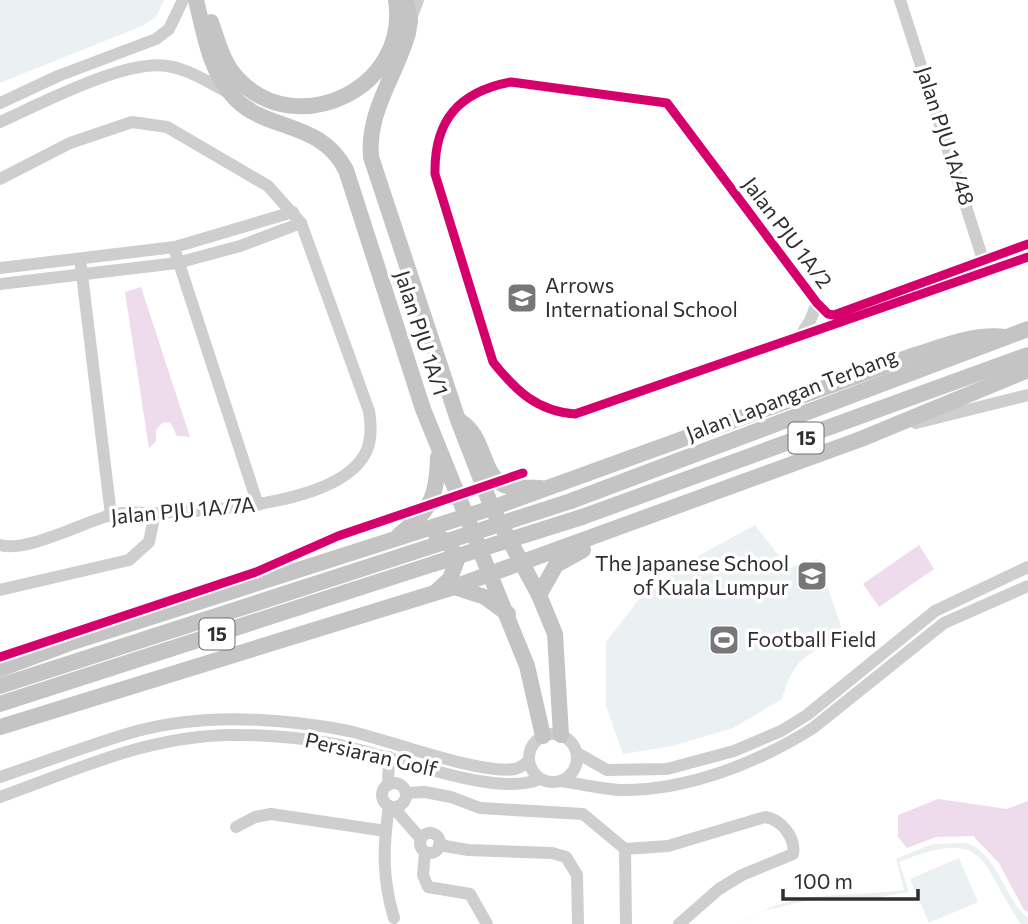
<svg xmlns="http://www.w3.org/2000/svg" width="1028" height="924" viewBox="0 0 1028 924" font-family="Commissioner,sans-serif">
<rect width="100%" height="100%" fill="#fff"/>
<!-- green -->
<g fill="#ebf0f2">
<path d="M 0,0 L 164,0 L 156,17 L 142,26 L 0,83 Z"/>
<path d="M 755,525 L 788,568 L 818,559 L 845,638 C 804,656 796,655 782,699 L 733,728 L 672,746 L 623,754 L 606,706 L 606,642 L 643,594 L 700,555 Z"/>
<path d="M 966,843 C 999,854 1003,898 1028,918 L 1028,924 L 1021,924 C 979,863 989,826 899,862 L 909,892 L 880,897 L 822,897 L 762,911 L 740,924 C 790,888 847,898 904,890 L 896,859 L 932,844 Z"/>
<path d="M 959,858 L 978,902 L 929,923 L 910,879 Z"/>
</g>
<!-- water -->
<g fill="#eedbeb">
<path d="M 141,287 L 190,437 L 177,436 L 170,422 L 162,423 L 156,430 L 156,441 L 149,448 L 125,292 Z"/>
<path d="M 919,545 L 934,569 L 879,607 L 863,584 Z"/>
<path d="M 938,799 L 1007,809 L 1028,801 L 1028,912 L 1024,910 L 999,863 L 973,836 L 936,837 L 907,848 L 898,837 L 898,815 Z"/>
</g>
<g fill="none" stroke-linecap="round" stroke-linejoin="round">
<!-- minor -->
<g stroke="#cecece" stroke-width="12">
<path d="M 900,0 L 985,266"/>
<path d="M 410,21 L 418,0"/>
<path d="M 0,103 L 58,76 L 156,39 L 169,29 L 183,0"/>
<path d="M 0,122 C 40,104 125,59 167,66 C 189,69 211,84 231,94"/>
<path d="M 0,179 L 70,143 L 132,122 L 167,127 L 268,186 L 301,223 L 369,411 C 371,423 372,435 368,447 C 348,506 206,511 154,513 C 140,513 125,511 111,515 C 84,522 26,553 0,545"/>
<path d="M 1028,244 L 834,315 L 828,314 L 817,303 L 667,103 L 511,82 C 458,92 434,121 435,174 L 493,362 C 516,391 537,411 575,414 L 1028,257"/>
<path d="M 176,254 L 258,505"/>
<path d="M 81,266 L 111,515"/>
<path d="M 0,268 L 175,247 L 293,212"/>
<path d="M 0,284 L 177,263 L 240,246 L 301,223"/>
<path d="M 800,336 L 810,321 L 817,303"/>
<path d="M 916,423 L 1028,395"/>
<path d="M 0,590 L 129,560 L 149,542 L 155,513"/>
<circle cx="553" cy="758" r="24"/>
<path d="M 577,753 L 607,770 L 667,769 L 734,751 L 781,731 L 807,715 L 935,611 L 1028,567"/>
<path d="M 0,777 C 45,762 91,744 137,731 C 204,713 281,718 349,731 C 389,740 480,775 515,769 C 521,768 524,764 529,761"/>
<path d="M 561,781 C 580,784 601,789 620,790 C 686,791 758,763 813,728 L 944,623 L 1028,586"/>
<circle cx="394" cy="795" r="12"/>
<path d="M 388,785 L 389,757"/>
<path d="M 406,793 L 425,792 L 451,797 L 480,808 L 583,814 L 625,849 L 668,846 L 765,817 C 781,819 796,838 793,854 L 742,875 L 719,889 L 679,924"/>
<path d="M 0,797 C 78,769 155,733 239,735 C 271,735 303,738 334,744 C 385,753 496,799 540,779"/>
<path d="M 389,806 C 383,846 382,879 394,918"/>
<path d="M 393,807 L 421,839"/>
<path d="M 236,827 L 255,817 L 271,814 L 386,831"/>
<circle cx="430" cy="843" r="10"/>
<path d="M 439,845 L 468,850 L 552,853 L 566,857 L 577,875 L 578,924"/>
<path d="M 625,849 L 626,924"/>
<path d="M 425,852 L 423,875 L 428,887 L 470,894 L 487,924"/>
</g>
<!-- major -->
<g stroke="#c4c4c4" stroke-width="16">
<path d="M 196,0 C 204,32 209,69 232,95 C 264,133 319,118 346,170 L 423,409 L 527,666 L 543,736"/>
<path d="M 406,0 L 410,21 L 408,33 C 396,76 367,111 371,157 L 458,420 L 492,508 L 539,595 L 555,634 L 561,735"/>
<path d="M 211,22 C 218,42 223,64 239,80 C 298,141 410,88 396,0"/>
<path d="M 460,421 C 485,436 481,472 502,484 C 512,490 530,487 541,488"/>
<path d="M 571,501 L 1028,329"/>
<path d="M 582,517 L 1028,355"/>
<path d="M 399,535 C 431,509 437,498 438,457"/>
<path d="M 436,535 L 449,543 L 457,560 L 450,579 L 438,590"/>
<path d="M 454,587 L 485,597 L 508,614"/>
<path d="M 539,595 L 556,565 L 583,550"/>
<path d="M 0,669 L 70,643 L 492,508 L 912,356 C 942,347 973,333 1005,337"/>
<path d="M 0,686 L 426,548"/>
<path d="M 0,704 L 433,564"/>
<path d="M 0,727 L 454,587 L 861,439 L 1028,370"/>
</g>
<!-- major-bridge -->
<g stroke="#c4c4c4" stroke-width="16">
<path d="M 426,548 L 571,501"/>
<path d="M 433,564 L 582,517"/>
</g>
<!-- cycleway casing -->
<g stroke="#fff" stroke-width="13">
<g id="cycleway">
<path d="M 1028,244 L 834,315 L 828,314 L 817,303 L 667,103 L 511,82 C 458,92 434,121 435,174 L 493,362 C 516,391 537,411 575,414 L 1028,257"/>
<path d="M 0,657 L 256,572 L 338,536 L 523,473"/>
</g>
</g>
<!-- cycleway -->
<use href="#cycleway" stroke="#d6006c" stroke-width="9"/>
</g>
<!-- icons -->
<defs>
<g id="school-square" transform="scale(1.575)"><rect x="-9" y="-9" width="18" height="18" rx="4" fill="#777" stroke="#fff"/><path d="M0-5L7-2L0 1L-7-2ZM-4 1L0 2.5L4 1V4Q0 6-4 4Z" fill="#fff"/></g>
<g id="stadium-square" transform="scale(1.575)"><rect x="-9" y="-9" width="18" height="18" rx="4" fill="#777" stroke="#fff"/><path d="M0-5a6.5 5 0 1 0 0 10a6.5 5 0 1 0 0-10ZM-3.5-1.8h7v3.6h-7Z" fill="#fff"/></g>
</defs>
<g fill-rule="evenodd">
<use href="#school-square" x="522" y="298"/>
<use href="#school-square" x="812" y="576"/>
<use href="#stadium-square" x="724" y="640"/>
</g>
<g text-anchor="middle" stroke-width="7" stroke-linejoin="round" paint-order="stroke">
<!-- shield labels -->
<g fill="#fff" stroke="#6d6d6d" stroke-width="2">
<rect x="788.5" y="422.5" width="35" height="31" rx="5"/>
<rect x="199.5" y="618.5" width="35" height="31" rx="5"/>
</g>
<g font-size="19" font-weight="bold" fill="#2e2e2e">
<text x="806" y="445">15</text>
<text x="217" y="641">15</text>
</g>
<!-- street labels -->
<g font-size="21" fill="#2e2e2e" stroke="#fff">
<text transform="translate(945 136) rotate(72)" y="7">Jalan PJU 1A/48</text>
<text transform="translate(787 233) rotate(53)" y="7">Jalan PJU 1A/2</text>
<text transform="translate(421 333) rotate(72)" y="7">Jalan PJU 1A/1</text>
<text transform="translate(792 395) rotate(-21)" y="7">Jalan Lapangan Terbang</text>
<text transform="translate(183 511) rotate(-5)" y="7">Jalan PJU 1A/7A</text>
<text transform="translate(371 755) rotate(13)" y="7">Persiaran Golf</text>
</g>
<!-- poi labels -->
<g font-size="21" fill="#2e2e2e" stroke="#fff" text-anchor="start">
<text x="545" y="293">Arrows<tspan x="545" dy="24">International School</tspan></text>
<text x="789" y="571" text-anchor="end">The Japanese School<tspan x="789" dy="24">of Kuala Lumpur</tspan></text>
<text x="747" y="647">Football Field</text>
</g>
</g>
<!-- scale -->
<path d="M783 889v10h135v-10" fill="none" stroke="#2e2e2e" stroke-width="3.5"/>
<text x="794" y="889" font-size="21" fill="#2e2e2e" stroke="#ffffff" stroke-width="5" paint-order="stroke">100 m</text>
</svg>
